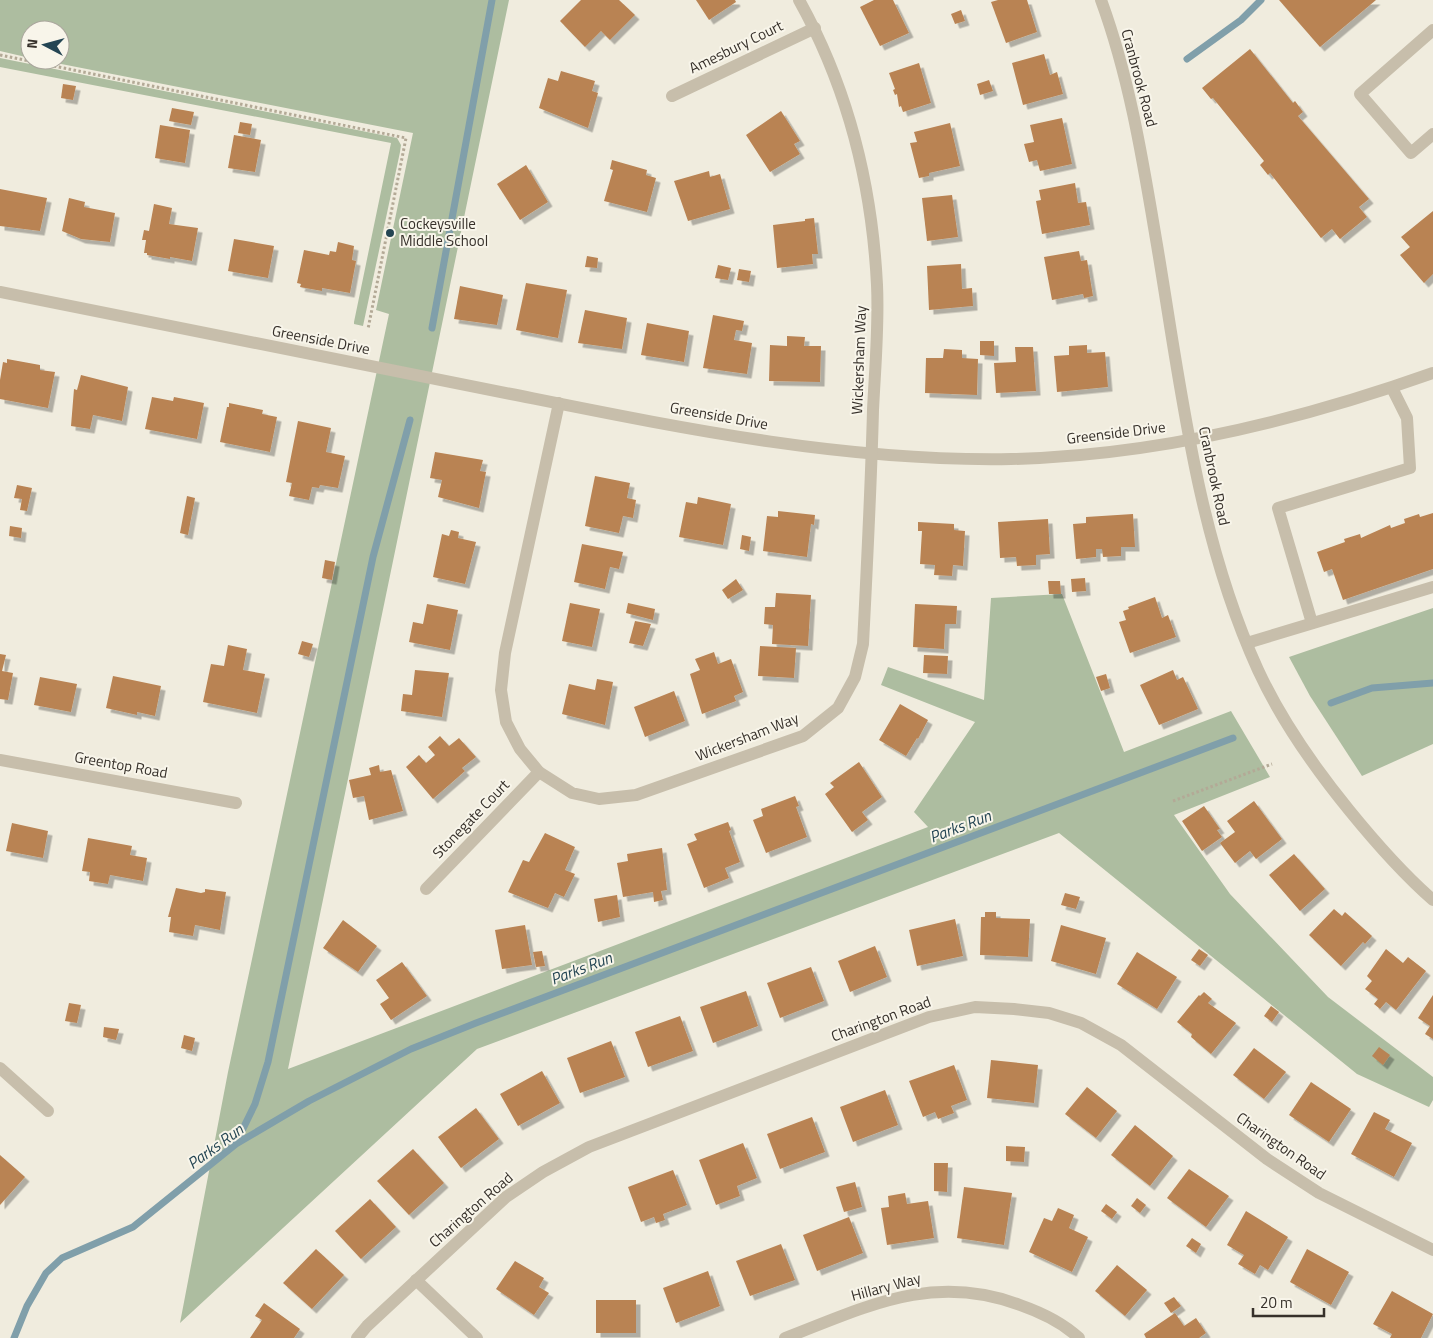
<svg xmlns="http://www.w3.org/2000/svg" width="1433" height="1338" viewBox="0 0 1433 1338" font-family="'Titillium Web',sans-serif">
<defs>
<filter id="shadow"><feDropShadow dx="4.5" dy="4.5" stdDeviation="0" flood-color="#0004"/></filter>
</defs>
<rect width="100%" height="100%" fill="#f0ecde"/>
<!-- green -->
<g fill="#adbda0">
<path d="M 0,0 L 509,0 L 288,1069 L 928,827 L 914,812 L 975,722 L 881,685 L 888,667 L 984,700 L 991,598 L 1062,594 L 1124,752 L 1231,711 L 1270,777 L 1174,815 L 1230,894 L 1328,997 L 1433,1077 L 1433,1100 L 1429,1107 L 1357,1074 L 1059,833 L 477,1049 L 180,1323 L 228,1072 L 389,314 L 376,310 L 413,133 L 41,60 L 60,60 L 60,30 L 30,30 L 30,58 L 0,51 Z"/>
<path d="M 0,58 L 397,138 L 401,145 L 400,152 L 363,326 L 354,324 L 354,322 L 391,143 L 0,67 Z"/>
<path d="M 1433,608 L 1433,744 L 1362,776 L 1310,696 L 1289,657 Z"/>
</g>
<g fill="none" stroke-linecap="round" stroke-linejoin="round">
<!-- stream -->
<g stroke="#809faa" stroke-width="7">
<path d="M 1187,59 L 1241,20 L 1261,0"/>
<path d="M 432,328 L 492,0"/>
<path d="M 1331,703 L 1372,688 L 1433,683"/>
<path d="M 236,1143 L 255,1104 L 268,1062 L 373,557 L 410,420"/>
<path d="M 14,1338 L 27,1306 L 46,1273 L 62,1258 L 133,1227 L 236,1144 L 309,1101 L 411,1049 L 476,1023 L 1233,738"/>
</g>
</g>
<!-- building -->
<g fill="#b98353" filter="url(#shadow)">
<path d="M 581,0 L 619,0 L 635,15 L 610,40 L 601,31 L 585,47 L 560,21 Z"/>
<path d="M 696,0 L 735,0 L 736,2 L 709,20 Z"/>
<path d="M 874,0 L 893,0 L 909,33 L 880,46 L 860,7 Z"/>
<path d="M 998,0 L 1027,0 L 1037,32 L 1006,43 L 991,2 Z"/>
<path d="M 1279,0 L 1376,0 L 1320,47 Z"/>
<path d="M 961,10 L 965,21 L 955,24 L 951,14 Z"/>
<path d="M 1250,49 L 1293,103 L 1295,101 L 1303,112 L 1298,116 L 1369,199 L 1359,207 L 1367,217 L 1340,239 L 1332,229 L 1321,238 L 1270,173 L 1268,175 L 1260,165 L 1264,161 L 1213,98 L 1211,99 L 1202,88 Z"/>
<path d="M 1044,54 L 1050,75 L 1057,72 L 1063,94 L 1023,105 L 1012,63 Z"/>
<path d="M 919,63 L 931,103 L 903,112 L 901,106 L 899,107 L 897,94 L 895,95 L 893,90 L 895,89 L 889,73 Z"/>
<path d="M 561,71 L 595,81 L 592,91 L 598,93 L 588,128 L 539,108 L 548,78 L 558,81 Z"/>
<path d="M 989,80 L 993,91 L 980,95 L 977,84 Z"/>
<path d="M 63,84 L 76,86 L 73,100 L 61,98 Z"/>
<path d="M 172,108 L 194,112 L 191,125 L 169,121 Z"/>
<path d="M 781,111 L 800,141 L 794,144 L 800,154 L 770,172 L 746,135 Z"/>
<path d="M 1062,118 L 1072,164 L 1040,171 L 1037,160 L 1029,162 L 1024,144 L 1034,142 L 1030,125 Z"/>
<path d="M 240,122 L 252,124 L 250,135 L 238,133 Z"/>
<path d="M 950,123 L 960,166 L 929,173 L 929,176 L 919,178 L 910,143 L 917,142 L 914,132 Z"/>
<path d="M 160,125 L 190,130 L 185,163 L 155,158 Z"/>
<path d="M 234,135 L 261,140 L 255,172 L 228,168 Z"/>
<path d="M 612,160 L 647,170 L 646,175 L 656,178 L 647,212 L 604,201 L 613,170 L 610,169 Z"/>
<path d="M 526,165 L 548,202 L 520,220 L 497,184 Z"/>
<path d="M 709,171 L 710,177 L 720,174 L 730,209 L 688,221 L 674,181 Z"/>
<path d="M 1075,183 L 1078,203 L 1086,202 L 1090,225 L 1042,234 L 1036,201 L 1041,200 L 1039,190 Z"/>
<path d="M 0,189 L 47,198 L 40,231 L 0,226 Z"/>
<path d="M 952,195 L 958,237 L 927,241 L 922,198 Z"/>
<path d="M 69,198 L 85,202 L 84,207 L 115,213 L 110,242 L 81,239 L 62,231 Z"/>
<path d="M 154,204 L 172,208 L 169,224 L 198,228 L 192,261 L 170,257 L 170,259 L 147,255 L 147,253 L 144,253 L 146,240 L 142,240 L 144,230 L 149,231 Z"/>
<path d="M 1433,211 L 1433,274 L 1424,283 L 1400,255 L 1410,247 L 1401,237 Z"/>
<path d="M 814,218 L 818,254 L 812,254 L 813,264 L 777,268 L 773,225 L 805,221 L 805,219 Z"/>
<path d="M 234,239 L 274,246 L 268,278 L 228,271 Z"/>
<path d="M 338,242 L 354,246 L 352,260 L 356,261 L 350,293 L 322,288 L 322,291 L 300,287 L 301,284 L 297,283 L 304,250 L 329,255 L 330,251 L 336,252 Z"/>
<path d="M 1079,251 L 1081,261 L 1087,260 L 1093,296 L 1084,298 L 1083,294 L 1052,300 L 1044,257 Z"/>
<path d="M 587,256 L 598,258 L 597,268 L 585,267 Z"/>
<path d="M 961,264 L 962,289 L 972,288 L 973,306 L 929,310 L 927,266 Z"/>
<path d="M 718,265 L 731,268 L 728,280 L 715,278 Z"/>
<path d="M 739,269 L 751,271 L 749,282 L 737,280 Z"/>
<path d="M 526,283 L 567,290 L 558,338 L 516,330 Z"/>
<path d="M 460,286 L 503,295 L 497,325 L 454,319 Z"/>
<path d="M 585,310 L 627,318 L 622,349 L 578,343 Z"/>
<path d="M 713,315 L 744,321 L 742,331 L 736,330 L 734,340 L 752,343 L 747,374 L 703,368 Z"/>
<path d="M 647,323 L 689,331 L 684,362 L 641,355 Z"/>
<path d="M 787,336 L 805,337 L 804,346 L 821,346 L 820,382 L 769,381 L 770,345 L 787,346 Z"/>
<path d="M 980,341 L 994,341 L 994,356 L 980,355 Z"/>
<path d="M 1087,345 L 1087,353 L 1105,352 L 1108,387 L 1057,392 L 1054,356 L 1069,355 L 1069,346 Z"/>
<path d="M 1015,347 L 1033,347 L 1036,391 L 996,393 L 994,363 L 1016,362 Z"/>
<path d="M 944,349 L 962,350 L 962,358 L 978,359 L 977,395 L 925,393 L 926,358 L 943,358 Z"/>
<path d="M 7,359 L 40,365 L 40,370 L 55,372 L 48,408 L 0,399 L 0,380 L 3,362 L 7,363 Z"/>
<path d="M 81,375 L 128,387 L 122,421 L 93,415 L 90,429 L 71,426 L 74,389 L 77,390 Z"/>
<path d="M 152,397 L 173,401 L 174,397 L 204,403 L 197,439 L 145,429 Z"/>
<path d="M 229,403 L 263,410 L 262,414 L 277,417 L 270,452 L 220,442 L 227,407 L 229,407 Z"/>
<path d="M 298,421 L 331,428 L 326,452 L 345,456 L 338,488 L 320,485 L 319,488 L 312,487 L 309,500 L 289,496 L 292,483 L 286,482 Z"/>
<path d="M 435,452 L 483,460 L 480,471 L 486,472 L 479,508 L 438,497 L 442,480 L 430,478 Z"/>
<path d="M 595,476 L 630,483 L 627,498 L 636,500 L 633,518 L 623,516 L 619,533 L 585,526 Z"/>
<path d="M 17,485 L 32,488 L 27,511 L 20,510 L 22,499 L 14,498 Z"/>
<path d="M 187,496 L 195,498 L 188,535 L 180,533 Z"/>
<path d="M 698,497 L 731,504 L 723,545 L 679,537 L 686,502 L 697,504 Z"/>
<path d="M 778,511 L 815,515 L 814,525 L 811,524 L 807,557 L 763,551 L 767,516 L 778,517 Z"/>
<path d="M 1433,513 L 1433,569 L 1343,600 L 1332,569 L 1324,572 L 1317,552 L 1345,542 L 1344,539 L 1360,534 L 1361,538 L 1390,525 L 1391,528 L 1405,523 L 1404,519 L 1419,514 L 1420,517 Z"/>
<path d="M 1133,514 L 1135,547 L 1121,547 L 1121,556 L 1103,557 L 1102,549 L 1096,549 L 1096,557 L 1076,559 L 1073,524 L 1086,523 L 1086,517 Z"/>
<path d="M 1048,519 L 1050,554 L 1036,555 L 1036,565 L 1017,566 L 1016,557 L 1000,558 L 998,522 Z"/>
<path d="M 918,522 L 954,524 L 954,530 L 965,531 L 963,566 L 953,565 L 952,576 L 934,575 L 935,565 L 920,564 L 922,531 L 918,531 Z"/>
<path d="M 10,526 L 22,528 L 21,538 L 9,536 Z"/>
<path d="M 451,530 L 459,532 L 458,538 L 476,542 L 465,584 L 433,577 L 442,534 L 449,536 Z"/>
<path d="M 742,535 L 751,537 L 749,551 L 740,549 Z"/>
<path d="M 582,544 L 623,552 L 619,569 L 610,567 L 605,589 L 574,582 Z"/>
<path d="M 325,560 L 335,562 L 332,580 L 322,578 Z"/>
<path d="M 1085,578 L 1086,591 L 1072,592 L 1071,579 Z"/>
<path d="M 736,579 L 743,590 L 728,599 L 722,590 Z"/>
<path d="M 1048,581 L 1060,581 L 1061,594 L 1049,594 Z"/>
<path d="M 776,593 L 811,595 L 808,646 L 772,644 L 773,625 L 764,624 L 765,607 L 775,607 Z"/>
<path d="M 1155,597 L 1162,618 L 1168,615 L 1176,637 L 1130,653 L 1119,622 L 1126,620 L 1123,611 L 1129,609 L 1128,607 Z"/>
<path d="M 570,603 L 600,609 L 592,647 L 562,641 Z"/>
<path d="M 628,603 L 655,609 L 653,620 L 626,613 Z"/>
<path d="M 427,604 L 458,610 L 450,650 L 409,642 L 413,622 L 423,624 Z"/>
<path d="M 915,604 L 957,606 L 956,624 L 945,624 L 944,649 L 913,647 Z"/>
<path d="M 635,621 L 651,624 L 643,646 L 629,643 Z"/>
<path d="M 302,641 L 313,644 L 309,657 L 298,654 Z"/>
<path d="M 228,645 L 247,649 L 243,670 L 265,674 L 257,713 L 203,702 L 211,664 L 224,666 Z"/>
<path d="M 760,646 L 796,648 L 794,678 L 758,676 Z"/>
<path d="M 714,652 L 718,664 L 731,659 L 743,692 L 734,696 L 736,701 L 702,714 L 690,674 L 700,670 L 695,659 Z"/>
<path d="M 0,654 L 6,655 L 2,671 L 13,673 L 8,700 L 0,699 Z"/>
<path d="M 924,655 L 948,656 L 947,674 L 923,673 Z"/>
<path d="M 415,670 L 449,673 L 442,717 L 401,711 L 403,694 L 412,695 Z"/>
<path d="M 1173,670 L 1177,680 L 1183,677 L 1198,709 L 1159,725 L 1140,685 Z"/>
<path d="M 1106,674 L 1110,688 L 1101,691 L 1096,677 Z"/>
<path d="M 113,676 L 161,686 L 155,716 L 137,712 L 137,715 L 106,708 Z"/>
<path d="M 40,677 L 77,684 L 71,712 L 34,705 Z"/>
<path d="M 597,679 L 613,682 L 605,725 L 562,714 L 569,684 L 595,690 Z"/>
<path d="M 674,691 L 685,721 L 645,737 L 634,707 Z"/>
<path d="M 900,704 L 928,720 L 918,739 L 917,738 L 906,756 L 879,740 Z"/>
<path d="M 440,736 L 449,746 L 459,738 L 476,757 L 462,768 L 465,771 L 433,799 L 406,767 L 419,755 L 426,763 L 435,755 L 428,747 Z"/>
<path d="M 859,762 L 882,797 L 862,812 L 868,820 L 852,832 L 825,794 L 834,787 L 830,783 Z"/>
<path d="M 379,765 L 380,772 L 391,770 L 403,811 L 369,820 L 364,796 L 353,798 L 349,780 L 371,775 L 369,768 Z"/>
<path d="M 795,796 L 799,806 L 796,807 L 807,837 L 766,853 L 753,820 L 763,816 L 761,809 Z"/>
<path d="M 1254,801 L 1282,839 L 1256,859 L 1250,851 L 1235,863 L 1220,843 L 1235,832 L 1227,821 Z"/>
<path d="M 1204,806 L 1220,829 L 1217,830 L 1222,837 L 1202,851 L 1182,821 Z"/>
<path d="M 728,822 L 731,830 L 729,831 L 740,862 L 725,868 L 729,878 L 704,888 L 687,844 L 697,840 L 694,834 Z"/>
<path d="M 12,823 L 48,831 L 43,858 L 6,851 Z"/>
<path d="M 545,833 L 575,847 L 565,870 L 575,874 L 564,897 L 555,893 L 548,908 L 508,892 L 523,860 L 529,862 Z"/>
<path d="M 88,838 L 132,846 L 130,855 L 147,858 L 143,881 L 110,875 L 108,884 L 89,881 L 90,872 L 82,871 Z"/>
<path d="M 662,848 L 667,890 L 661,891 L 663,900 L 654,902 L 653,892 L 623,897 L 617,863 L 628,861 L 627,854 Z"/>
<path d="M 1294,854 L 1325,889 L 1300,911 L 1269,875 Z"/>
<path d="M 176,888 L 201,893 L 205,892 L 205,889 L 226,892 L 220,930 L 195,925 L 193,936 L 169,932 L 171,917 L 168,917 Z"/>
<path d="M 1065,893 L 1080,897 L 1076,909 L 1061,905 Z"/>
<path d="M 617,895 L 620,917 L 598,922 L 594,899 Z"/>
<path d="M 1334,909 L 1342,916 L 1345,912 L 1372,936 L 1365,944 L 1363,942 L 1341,966 L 1309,935 Z"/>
<path d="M 985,912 L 996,912 L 996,918 L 1030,919 L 1028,957 L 980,955 L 981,917 L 985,917 Z"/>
<path d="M 955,919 L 963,956 L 917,966 L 909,930 Z"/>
<path d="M 343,920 L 377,946 L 358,972 L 323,948 Z"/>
<path d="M 525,925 L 532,965 L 502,969 L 495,930 Z"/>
<path d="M 1061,925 L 1106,938 L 1096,974 L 1051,961 Z"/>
<path d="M 875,946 L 887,977 L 850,992 L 838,961 Z"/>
<path d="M 1199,949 L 1208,955 L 1200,966 L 1191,960 Z"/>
<path d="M 1386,949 L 1403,963 L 1408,957 L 1426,971 L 1396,1010 L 1386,1002 L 1380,1009 L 1374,1004 L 1378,999 L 1365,989 L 1372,981 L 1367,976 Z"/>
<path d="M 542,951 L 545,966 L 536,967 L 533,952 Z"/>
<path d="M 1137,952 L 1177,977 L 1157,1009 L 1117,984 Z"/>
<path d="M 402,962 L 427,996 L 391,1020 L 380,1004 L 389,998 L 376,980 Z"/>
<path d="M 811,967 L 824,1001 L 780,1018 L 767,983 Z"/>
<path d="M 746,991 L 758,1026 L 713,1043 L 700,1007 Z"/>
<path d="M 1204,992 L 1212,999 L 1208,1003 L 1236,1023 L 1211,1054 L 1191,1037 L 1192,1034 L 1177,1022 L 1199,995 L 1200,996 Z"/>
<path d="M 1433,995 L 1433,1039 L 1425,1034 L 1430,1026 L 1418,1018 Z"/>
<path d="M 69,1003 L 81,1005 L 77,1023 L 65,1021 Z"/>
<path d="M 1271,1006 L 1279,1012 L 1272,1022 L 1264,1016 Z"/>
<path d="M 680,1016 L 693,1051 L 648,1067 L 635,1032 Z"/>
<path d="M 104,1027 L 119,1029 L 116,1040 L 103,1037 Z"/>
<path d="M 184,1035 L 195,1038 L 192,1051 L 181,1048 Z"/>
<path d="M 611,1041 L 625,1077 L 580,1093 L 567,1058 Z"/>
<path d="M 1379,1047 L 1390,1055 L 1383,1065 L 1372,1056 Z"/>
<path d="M 1254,1048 L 1286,1072 L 1264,1099 L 1233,1075 Z"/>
<path d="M 991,1060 L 1038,1065 L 1034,1103 L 987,1098 Z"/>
<path d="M 954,1065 L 967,1100 L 951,1106 L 954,1113 L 938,1119 L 935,1112 L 923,1117 L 909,1081 Z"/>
<path d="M 542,1071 L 560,1103 L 518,1126 L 500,1094 Z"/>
<path d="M 1311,1082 L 1351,1109 L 1329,1142 L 1289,1115 Z"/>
<path d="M 1087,1087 L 1117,1111 L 1096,1138 L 1065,1114 Z"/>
<path d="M 885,1090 L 898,1125 L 853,1142 L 840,1107 Z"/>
<path d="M 476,1108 L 499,1139 L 461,1168 L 438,1137 Z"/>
<path d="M 1374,1112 L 1390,1120 L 1385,1129 L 1412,1143 L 1394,1177 L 1351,1154 Z"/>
<path d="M 812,1117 L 825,1152 L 780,1169 L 767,1134 Z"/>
<path d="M 1135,1125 L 1173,1156 L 1150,1186 L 1111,1155 Z"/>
<path d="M 743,1143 L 757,1178 L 737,1186 L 740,1196 L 716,1205 L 699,1160 Z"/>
<path d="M 1006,1146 L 1025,1147 L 1024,1162 L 1006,1161 Z"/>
<path d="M 413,1149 L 444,1183 L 409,1215 L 377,1181 Z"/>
<path d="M 0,1155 L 25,1177 L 0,1205 Z"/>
<path d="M 934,1163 L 948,1163 L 947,1192 L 934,1191 Z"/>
<path d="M 1189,1169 L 1229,1196 L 1206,1227 L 1167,1198 Z"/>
<path d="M 673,1170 L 687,1205 L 663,1214 L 665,1220 L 656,1223 L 654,1217 L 641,1222 L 628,1187 Z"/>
<path d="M 855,1182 L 862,1207 L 844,1212 L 836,1187 Z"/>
<path d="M 964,1187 L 1012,1193 L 1004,1245 L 957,1238 Z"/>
<path d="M 905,1193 L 907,1204 L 928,1201 L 934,1238 L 887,1245 L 881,1208 L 889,1207 L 888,1196 Z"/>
<path d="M 1137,1198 L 1146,1205 L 1140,1213 L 1131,1206 Z"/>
<path d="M 370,1199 L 396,1227 L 361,1259 L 335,1231 Z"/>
<path d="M 1106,1204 L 1117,1212 L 1112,1219 L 1101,1211 Z"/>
<path d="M 1058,1208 L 1074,1215 L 1069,1228 L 1088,1237 L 1072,1272 L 1029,1252 L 1044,1218 L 1052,1221 Z"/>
<path d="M 1246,1211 L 1288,1237 L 1268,1270 L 1260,1265 L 1255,1274 L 1238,1264 L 1244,1255 L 1227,1245 Z"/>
<path d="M 849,1217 L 863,1253 L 817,1271 L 803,1235 Z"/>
<path d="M 1192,1238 L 1201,1244 L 1196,1253 L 1186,1246 Z"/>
<path d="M 781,1244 L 795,1280 L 750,1296 L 736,1261 Z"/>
<path d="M 316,1249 L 344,1275 L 312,1309 L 283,1283 Z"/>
<path d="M 1307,1249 L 1349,1272 L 1331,1305 L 1290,1282 Z"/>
<path d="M 515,1261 L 544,1278 L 539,1287 L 549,1293 L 534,1315 L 496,1289 Z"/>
<path d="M 1117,1265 L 1147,1290 L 1125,1316 L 1095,1291 Z"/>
<path d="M 708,1271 L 720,1306 L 676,1323 L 663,1288 Z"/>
<path d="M 1392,1291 L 1433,1314 L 1421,1338 L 1390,1338 L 1392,1334 L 1373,1324 Z"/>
<path d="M 1174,1297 L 1181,1306 L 1171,1313 L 1164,1303 Z"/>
<rect x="596" y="1300" width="40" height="33"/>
<path d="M 264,1303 L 300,1329 L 294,1338 L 250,1338 L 262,1320 L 255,1316 Z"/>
<path d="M 1175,1313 L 1184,1326 L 1196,1318 L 1206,1333 L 1199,1338 L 1146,1338 L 1144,1334 Z"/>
</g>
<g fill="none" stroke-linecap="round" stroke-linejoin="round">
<!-- path -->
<g stroke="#b3a996" stroke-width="3" stroke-dasharray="2.5 2.5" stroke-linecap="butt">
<path d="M 0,55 L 406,138 L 368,329"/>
<path d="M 1173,801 L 1272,764"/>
</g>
<!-- minor -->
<g stroke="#c7beab" stroke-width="12">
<path d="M 1101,0 C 1130,79 1143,162 1157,245 C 1181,388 1197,536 1258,670 C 1281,720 1314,767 1349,810 C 1375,842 1402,873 1433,900"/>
<path d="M 1433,30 L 1360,94 L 1411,153 L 1433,134"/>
<path d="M 672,96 L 815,28"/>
<path d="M 0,292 C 170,326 340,360 511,394 C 676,427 842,462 1011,459 C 1155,456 1298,421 1433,373"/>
<path d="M 559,403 L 505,653 L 501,690 L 506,722 L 520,749 L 539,772 L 572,793 L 599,799 L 636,795 L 803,736 L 838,708 L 855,677 L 863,644 C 867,566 871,488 873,410 C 875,368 879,326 877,285 C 872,185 848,88 799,0"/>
<path d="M 1312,623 L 1278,508 L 1410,468 L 1407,418 L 1392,388"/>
<path d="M 1247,643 L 1433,587"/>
<path d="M 0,760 L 236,803"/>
<path d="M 426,889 L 539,772"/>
<path d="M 0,1068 L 48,1111"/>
<path d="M 416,1280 L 477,1338"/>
<path d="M 357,1338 L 367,1326 L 506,1197 L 543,1172 L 589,1147 L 929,1017 L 975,1007 L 1014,1009 L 1049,1013 L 1081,1023 L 1121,1045 L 1267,1159 L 1319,1193 L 1433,1250"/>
<path d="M 785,1338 C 866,1307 932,1272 1020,1305 C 1040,1312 1063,1323 1079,1338"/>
</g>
</g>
<!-- markers -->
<circle fill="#244553" stroke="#f8f5ea" stroke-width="2" cx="390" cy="233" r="5"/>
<g text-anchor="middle" stroke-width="4" stroke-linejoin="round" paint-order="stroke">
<!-- street labels -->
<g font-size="15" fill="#36302a" stroke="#f8f5ea">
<text transform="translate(736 47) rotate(-26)" y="5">Amesbury Court</text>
<text transform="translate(1139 78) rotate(75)" y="5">Cranbrook Road</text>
<text transform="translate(321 340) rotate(11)" y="5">Greenside Drive</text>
<text transform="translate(859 360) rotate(-88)" y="5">Wickersham Way</text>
<text transform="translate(719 416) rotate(10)" y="5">Greenside Drive</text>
<text transform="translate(1116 433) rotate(-7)" y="5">Greenside Drive</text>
<text transform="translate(1214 476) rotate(78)" y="5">Cranbrook Road</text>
<text transform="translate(747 737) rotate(-21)" y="5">Wickersham Way</text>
<text transform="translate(121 765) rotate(10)" y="5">Greentop Road</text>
<text transform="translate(471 819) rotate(-46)" y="5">Stonegate Court</text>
<text transform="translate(881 1019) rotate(-20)" y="5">Charington Road</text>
<text transform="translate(1281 1146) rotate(35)" y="5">Charington Road</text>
<text transform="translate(471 1210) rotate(-41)" y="5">Charington Road</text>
<text transform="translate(886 1287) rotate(-15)" y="5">Hillary Way</text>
</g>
<!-- poi labels -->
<g font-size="15" fill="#36302a" stroke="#f8f5ea" text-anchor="start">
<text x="400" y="229">Cockeysville<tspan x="400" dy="17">Middle School</tspan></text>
</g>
<!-- water labels -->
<g font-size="16" font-style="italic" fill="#244553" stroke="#f8f5ea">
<text transform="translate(960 826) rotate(-21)" y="6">Parks Run</text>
<text transform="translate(581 968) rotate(-21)" y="6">Parks Run</text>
<text transform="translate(215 1146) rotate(-36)" y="6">Parks Run</text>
</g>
</g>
<!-- north arrow -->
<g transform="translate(45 45) rotate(276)"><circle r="24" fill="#f8f5ea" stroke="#aaa69d"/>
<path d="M0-4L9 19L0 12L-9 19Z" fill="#244553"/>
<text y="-8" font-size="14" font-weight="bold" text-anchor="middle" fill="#36302a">N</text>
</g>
<!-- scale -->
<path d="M1253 1308v8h71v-8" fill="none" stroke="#36302a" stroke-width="2.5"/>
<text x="1260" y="1308" font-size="15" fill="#36302a" stroke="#f8f5ea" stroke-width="4" paint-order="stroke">20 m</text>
</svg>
